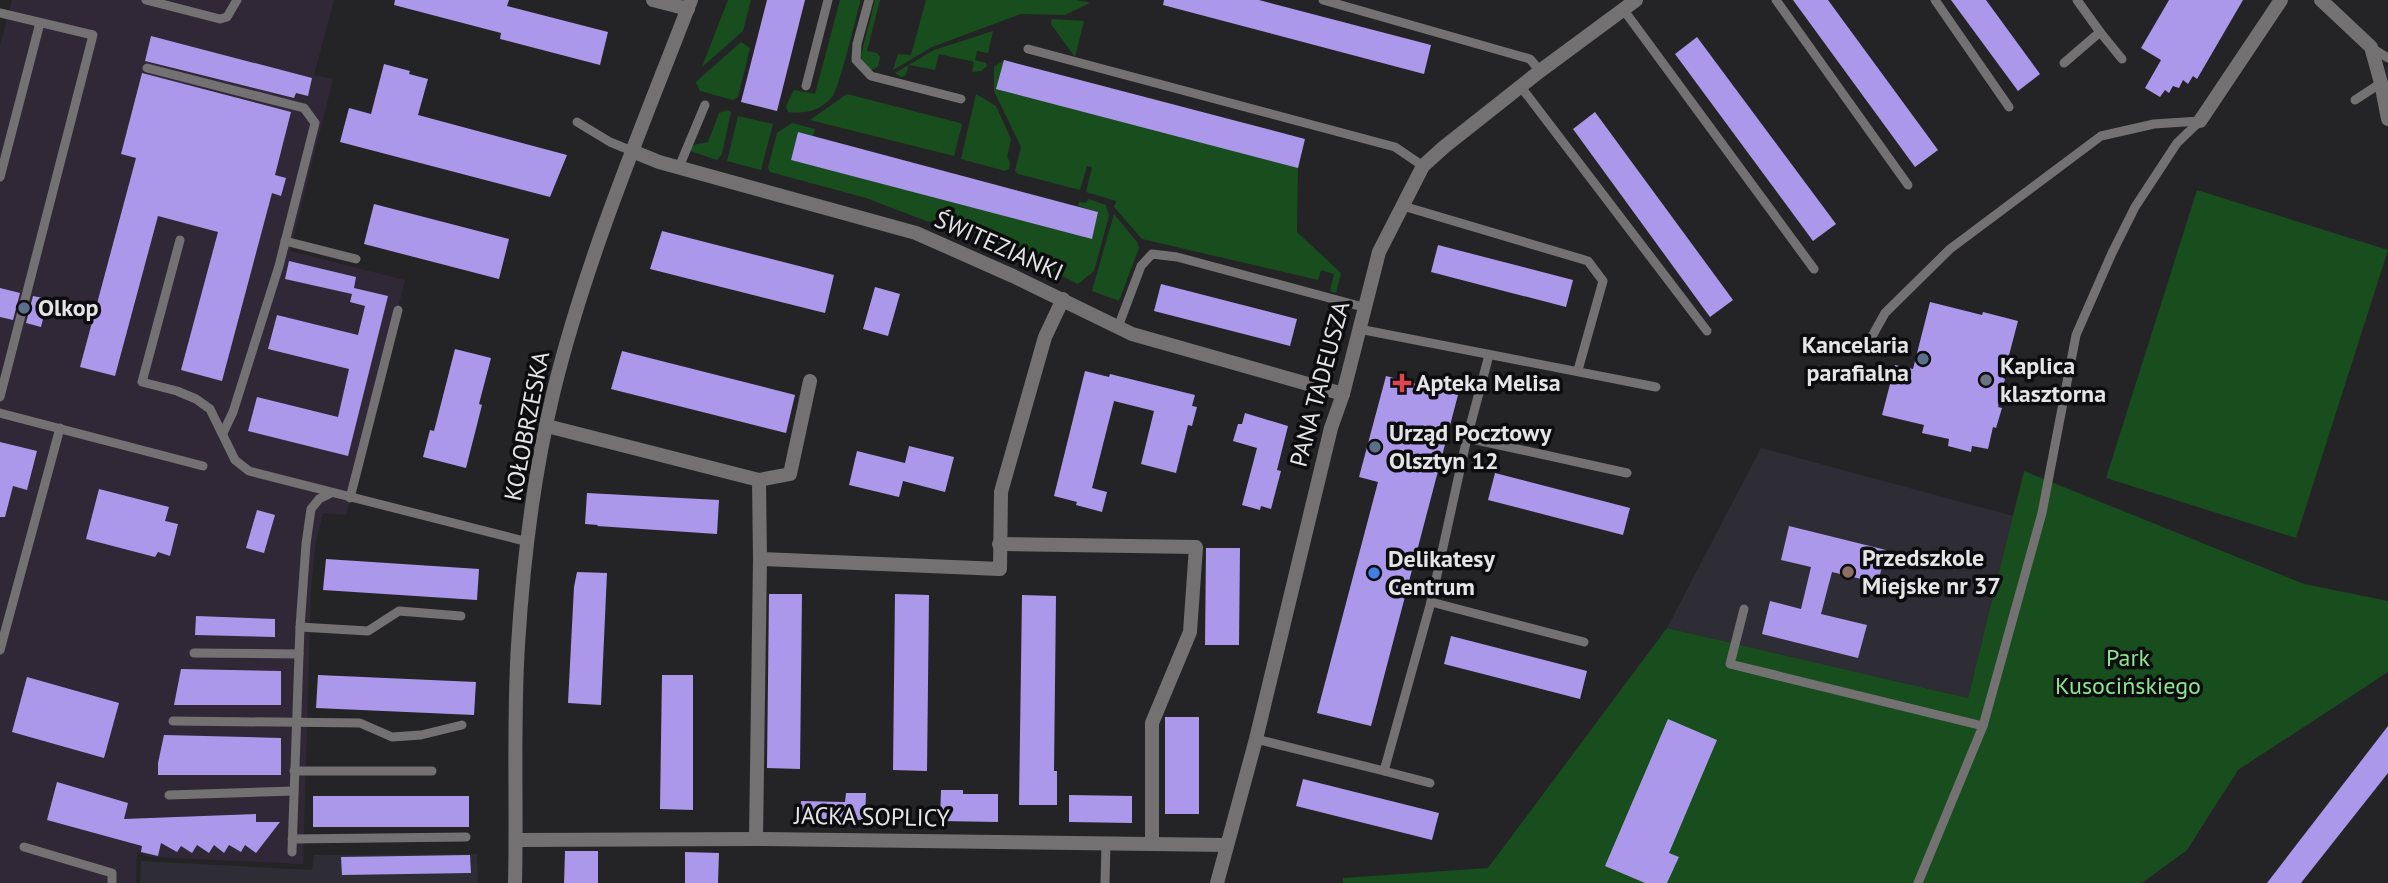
<svg xmlns="http://www.w3.org/2000/svg" width="2388" height="883" viewBox="0 0 2388 883" font-family="'PT Sans',sans-serif">
<rect width="100%" height="100%" fill="#242427"/>
<!-- built -->
<g fill="#2e2d36">
<path d="M 1761,448 L 2013,516 L 1968,698 L 1667,628 Z"/>
<path d="M 477,854 L 478,883 L 140,883 L 141,861 L 312,870 L 314,855 Z"/>
</g>
<!-- industrial -->
<path fill="#302837" d="M 12,0 L 334,0 L 314,75 L 333,79 L 290,251 L 405,280 L 346,515 L 323,513 L 315,547 L 311,589 L 303,864 L 150,857 L 137,852 L 136,883 L 0,883 L 0,46 Z"/>
<!-- green -->
<g fill="#184d1d">
<path d="M 728,0 L 751,0 L 743,31 L 702,67 Z"/>
<path d="M 840,0 L 860,0 L 860,3 C 855,20 840,87 832,97 C 820,111 805,114 788,112 L 786,106 L 794,90 L 815,94 Z"/>
<path d="M 875,0 L 880,0 L 867,51 L 877,53 L 880,57 L 878,67 L 871,70 L 862,62 L 861,55 Z"/>
<path d="M 926,0 L 1077,0 L 1090,3 L 1065,15 L 1021,14 L 932,47 L 893,70 L 898,54 L 911,55 Z"/>
<path d="M 1052,19 L 1084,21 L 1075,57 L 1051,24 Z"/>
<path d="M 993,31 L 988,53 L 977,51 L 975,60 L 986,63 L 987,66 L 981,71 L 972,72 L 974,62 L 939,54 L 935,70 L 909,65 L 905,76 L 901,77 L 895,73 L 934,50 Z"/>
<path d="M 741,42 L 750,48 L 738,97 L 733,100 L 700,91 L 696,83 L 698,80 Z"/>
<path d="M 1004,60 L 1298,167 L 1297,232 L 1341,273 L 1336,293 L 1330,291 L 1334,274 L 1321,270 L 1318,280 L 1142,239 L 1114,207 L 1116,201 L 1086,192 L 1092,167 L 1087,166 L 1080,190 L 1018,174 L 1015,171 L 1021,147 L 994,91 L 994,67 Z"/>
<path d="M 847,94 L 960,123 L 962,125 L 954,156 L 810,120 Z"/>
<path d="M 976,94 L 996,106 L 1011,139 L 1007,157 L 1010,162 L 1009,169 L 1005,171 L 961,159 Z"/>
<path d="M 727,110 L 731,112 L 722,154 L 717,160 L 690,151 L 693,145 L 708,142 L 719,113 Z"/>
<path d="M 738,116 L 773,124 L 761,170 L 727,161 Z"/>
<path d="M 792,123 L 815,129 L 813,136 L 798,132 L 791,160 L 1092,238 L 1098,212 L 1078,206 L 1079,202 L 1085,203 L 1089,199 L 1106,205 L 1109,216 L 1094,271 L 1078,284 L 942,217 L 929,222 L 866,198 L 770,172 L 768,168 L 777,133 Z"/>
<path d="M 2197,190 L 2388,250 L 2296,538 L 2106,478 Z"/>
<path d="M 1114,214 L 1137,242 L 1139,248 L 1119,301 L 1092,291 Z"/>
<path d="M 2024,471 L 2304,584 L 2388,601 L 2388,672 L 2238,770 L 2187,850 L 2142,883 L 1343,883 L 1343,878 L 1488,868 L 1667,628 L 1968,698 Z"/>
</g>
<!-- building -->
<g fill="#ab98ea">
<path d="M 395,0 L 509,0 L 507,6 L 608,32 L 600,65 L 500,39 L 501,33 L 394,5 Z"/>
<path d="M 767,0 L 805,0 L 777,111 L 741,102 Z"/>
<path d="M 1164,0 L 1259,0 L 1431,45 L 1424,74 L 1163,5 Z"/>
<path d="M 1793,0 L 1828,0 L 1938,150 L 1915,167 Z"/>
<path d="M 1951,0 L 1986,0 L 2040,74 L 2018,91 Z"/>
<path d="M 2169,0 L 2243,0 L 2197,79 L 2193,76 L 2188,84 L 2183,80 L 2179,88 L 2173,86 L 2169,93 L 2165,90 L 2160,97 L 2145,88 L 2161,60 L 2141,48 Z"/>
<path d="M 151,36 L 312,78 L 308,96 L 296,93 L 294,98 L 145,61 Z"/>
<path d="M 1697,37 L 1836,224 L 1813,241 L 1675,54 Z"/>
<path d="M 1004,60 L 1305,139 L 1298,168 L 996,89 Z"/>
<path d="M 384,64 L 410,71 L 409,74 L 428,79 L 418,115 L 567,155 L 550,197 L 340,142 L 349,108 L 371,114 Z"/>
<path d="M 142,73 L 291,112 L 275,175 L 286,178 L 281,196 L 272,193 L 222,381 L 181,370 L 218,232 L 158,216 L 115,376 L 80,367 L 136,158 L 121,154 Z"/>
<path d="M 1595,112 L 1733,300 L 1710,317 L 1573,129 Z"/>
<path d="M 798,132 L 1098,212 L 1092,239 L 791,160 Z"/>
<path d="M 374,204 L 509,239 L 499,279 L 364,244 Z"/>
<path d="M 662,231 L 834,275 L 825,313 L 650,269 Z"/>
<path d="M 1438,245 L 1573,280 L 1566,307 L 1431,272 Z"/>
<path d="M 289,261 L 356,277 L 354,288 L 388,296 L 348,456 L 248,431 L 257,397 L 338,417 L 349,369 L 268,349 L 277,315 L 358,335 L 365,306 L 350,302 L 352,294 L 285,279 Z"/>
<path d="M 1161,284 L 1297,319 L 1290,346 L 1154,311 Z"/>
<path d="M 875,287 L 900,294 L 888,336 L 863,329 Z"/>
<path d="M 0,288 L 20,293 L 13,320 L 0,317 Z"/>
<path d="M 33,296 L 48,299 L 41,327 L 26,323 Z"/>
<path d="M 1930,302 L 1982,315 L 1983,312 L 2018,321 L 2003,378 L 2005,379 L 1998,407 L 2002,408 L 1996,428 L 1993,427 L 1988,449 L 1972,446 L 1971,452 L 1948,446 L 1949,439 L 1922,433 L 1924,425 L 1882,415 L 1895,365 L 1913,369 Z"/>
<path d="M 455,349 L 491,358 L 479,404 L 482,405 L 466,468 L 423,457 L 430,430 L 434,431 Z"/>
<path d="M 622,351 L 795,395 L 786,433 L 611,389 Z"/>
<path d="M 1085,371 L 1109,377 L 1110,374 L 1195,395 L 1192,406 L 1197,407 L 1192,426 L 1188,425 L 1176,473 L 1141,464 L 1154,411 L 1114,401 L 1092,488 L 1107,492 L 1102,512 L 1076,505 L 1077,502 L 1054,496 Z"/>
<path d="M 1386,376 L 1458,395 L 1371,726 L 1317,713 L 1378,482 L 1359,477 Z"/>
<path d="M 1245,413 L 1288,426 L 1277,470 L 1281,471 L 1271,509 L 1261,506 L 1260,510 L 1242,505 L 1257,448 L 1233,441 L 1238,424 L 1242,424 Z"/>
<path d="M 0,442 L 37,451 L 27,490 L 13,486 L 5,517 L 0,517 Z"/>
<path d="M 909,446 L 954,457 L 945,492 L 903,481 L 899,497 L 849,485 L 857,451 L 905,463 Z"/>
<path d="M 1495,473 L 1630,508 L 1623,535 L 1488,500 Z"/>
<path d="M 99,489 L 169,507 L 165,521 L 178,524 L 170,556 L 158,552 L 155,557 L 86,539 Z"/>
<path d="M 587,493 L 719,500 L 717,534 L 597,526 L 598,525 L 585,524 Z"/>
<path d="M 257,510 L 275,515 L 264,553 L 246,548 Z"/>
<path d="M 1789,526 L 1886,550 L 1878,583 L 1832,572 L 1821,614 L 1867,625 L 1858,658 L 1762,634 L 1770,601 L 1801,609 L 1811,567 L 1781,560 Z"/>
<path d="M 1206,548 L 1240,548 L 1239,645 L 1205,645 Z"/>
<path d="M 326,559 L 479,569 L 477,600 L 323,590 Z"/>
<path d="M 577,572 L 607,573 L 601,705 L 568,703 L 574,587 Z"/>
<path d="M 769,594 L 802,594 L 800,769 L 767,768 Z"/>
<path d="M 895,594 L 929,595 L 927,771 L 893,770 Z"/>
<path d="M 1022,595 L 1056,596 L 1054,771 L 1057,771 L 1057,805 L 1019,805 Z"/>
<path d="M 196,616 L 275,619 L 275,637 L 195,635 Z"/>
<path d="M 1451,636 L 1587,671 L 1580,699 L 1444,664 Z"/>
<path d="M 181,669 L 281,671 L 281,705 L 174,705 Z"/>
<path d="M 318,675 L 476,682 L 474,715 L 316,708 Z"/>
<path d="M 662,675 L 693,675 L 693,810 L 660,809 Z"/>
<path d="M 27,677 L 119,703 L 104,758 L 12,732 Z"/>
<rect x="1165" y="717" width="34" height="97"/>
<path d="M 1668,719 L 1717,740 L 1669,853 L 1679,857 L 1667,883 L 1645,883 L 1605,866 Z"/>
<path d="M 2388,726 L 2388,773 L 2301,883 L 2267,883 Z"/>
<path d="M 164,735 L 281,738 L 281,775 L 158,775 L 158,763 Z"/>
<path d="M 1303,779 L 1439,813 L 1432,840 L 1296,806 Z"/>
<path d="M 57,782 L 128,803 L 124,819 L 256,814 L 256,822 L 280,822 L 256,853 L 245,845 L 241,852 L 229,845 L 224,853 L 214,845 L 209,853 L 197,845 L 192,853 L 181,846 L 177,852 L 161,843 L 158,856 L 141,852 L 142,846 L 47,820 Z"/>
<path d="M 941,790 L 963,790 L 963,794 L 998,794 L 998,822 L 940,821 Z"/>
<path d="M 846,793 L 866,793 L 865,820 L 800,819 L 801,801 L 845,802 Z"/>
<path d="M 1069,795 L 1132,796 L 1132,823 L 1069,822 Z"/>
<rect x="313" y="796" width="156" height="31"/>
<path d="M 565,851 L 598,851 L 598,883 L 564,883 Z"/>
<path d="M 685,852 L 719,853 L 718,883 L 685,883 Z"/>
<path d="M 470,855 L 471,873 L 342,875 L 341,857 Z"/>
</g>
<g fill="none" stroke-linecap="round" stroke-linejoin="round">
<!-- lane -->
<g stroke="#737171" stroke-width="9">
<path d="M 146,0 L 220,19 L 227,17 L 237,0"/>
<path d="M 869,0 L 857,44 L 856,60 L 871,76 L 961,99"/>
<path d="M 1323,0 L 1530,59 L 1540,71"/>
<path d="M 1776,0 L 1908,185"/>
<path d="M 1935,0 L 2009,107"/>
<path d="M 1623,9 L 1814,269"/>
<path d="M 0,13 L 93,35 L 0,397"/>
<path d="M 2100,32 L 2122,59"/>
<path d="M 2372,48 L 2388,58"/>
<path d="M 1028,49 L 1395,147 L 1423,166"/>
<path d="M 2064,63 L 2100,32 L 2077,0"/>
<path d="M 147,68 L 304,108 L 315,123 L 279,266 L 233,412 L 223,433"/>
<path d="M 806,86 L 828,0"/>
<path d="M 1521,87 L 1707,331"/>
<path d="M 2355,100 L 2381,83"/>
<path d="M 577,122 L 610,142 L 632,151"/>
<path d="M 679,167 L 705,105"/>
<path d="M 0,177 L 40,23"/>
<path d="M 1403,206 L 1588,261 L 1603,281 L 1578,370"/>
<path d="M 180,240 L 142,382 L 177,391 L 196,399 L 210,409 L 235,460 L 249,471 L 528,542"/>
<path d="M 285,241 L 356,259"/>
<path d="M 1118,327 L 1141,266 L 1152,254 L 1177,257 L 1363,307"/>
<path d="M 1359,329 L 1656,387"/>
<path d="M 1865,349 L 1885,313 L 1950,249 L 2101,136 L 2154,124 L 2200,121"/>
<path d="M 0,413 L 203,466"/>
<path d="M 1467,438 L 1627,473"/>
<path d="M 350,498 L 398,310"/>
<path d="M 1431,602 L 1584,642"/>
<path d="M 1744,609 L 1730,664 L 1983,726 L 1918,883"/>
<path d="M 300,627 L 368,631 L 399,611 L 461,616"/>
<path d="M 0,650 L 60,428"/>
<path d="M 194,653 L 299,654"/>
<path d="M 173,721 L 360,723 L 392,737 L 421,735 L 462,725"/>
<path d="M 1983,726 L 2042,513 L 2076,335 L 2112,253 L 2135,207 L 2177,143 L 2200,121"/>
<path d="M 1256,739 L 1384,771 L 1431,602 L 1467,438 L 1489,355"/>
<path d="M 294,771 L 432,771"/>
<path d="M 1384,771 L 1430,783"/>
<path d="M 169,795 L 294,791"/>
<path d="M 292,839 L 466,837"/>
<path d="M 24,847 L 112,873 L 112,883"/>
<path d="M 292,852 L 300,627 L 306,544 L 311,509 L 319,499 L 331,493"/>
<path d="M 1105,883 L 1106,843"/>
</g>
<!-- street -->
<g stroke="#737171" stroke-width="14">
<path d="M 653,0 L 688,9"/>
<path d="M 2321,0 L 2371,47 L 2381,83 L 2388,119"/>
<path d="M 2200,121 L 2281,0"/>
<path d="M 632,151 L 659,162 L 916,233 L 1013,276 L 1132,334 L 1343,394"/>
<path d="M 547,426 L 759,480 L 790,474 L 810,381"/>
<path d="M 759,480 L 760,559"/>
<path d="M 999,544 L 1196,547 L 1190,632 L 1152,723 L 1152,844"/>
<path d="M 756,839 L 760,559 L 1000,569 L 1001,492 L 1045,337 L 1063,299"/>
<path d="M 516,840 L 756,839 L 1227,845"/>
<path d="M 515,883 C 517,805 513,723 518,645 C 523,564 534,473 553,394 C 586,258 641,130 691,0"/>
<path d="M 1217,883 L 1256,739 L 1331,428 L 1343,394 L 1379,252 L 1423,166 L 1444,147 L 1540,71 L 1636,0"/>
</g>
</g>
<!-- markers -->
<g fill="#5c6f8a" stroke="#0d0d0f" stroke-width="2.5">
<circle cx="24" cy="308" r="7"/>
<circle cx="1923" cy="359" r="7"/>
<circle cx="1375" cy="447" r="7"/>
</g>
<circle fill="#6b7280" stroke="#0d0d0f" stroke-width="2.5" cx="1986" cy="380" r="7"/>
<path fill="#e0444e" stroke="#0d0d0f" stroke-width="2.5" d="M1398.5 372.5h7v7h7v7h-7v7h-7v-7h-7v-7h7z"/>
<circle fill="#8d6e63" stroke="#0d0d0f" stroke-width="2.5" cx="1848" cy="572" r="7"/>
<circle fill="#3f7fe0" stroke="#0d0d0f" stroke-width="2.5" cx="1374" cy="573" r="7"/>
<g text-anchor="middle" stroke-width="7" stroke-linejoin="round" paint-order="stroke">
<!-- street labels -->
<g font-size="24" fill="#e5e5e7" stroke="#0d0d0f">
<text transform="translate(999 246) rotate(24)" y="8">ŚWITEZIANKI</text>
<text transform="translate(1320 384) rotate(-75)" y="8">PANA TADEUSZA</text>
<text transform="translate(527 426) rotate(-79)" y="8">KOŁOBRZESKA</text>
<text transform="translate(872 817) rotate(1)" y="8">JACKA SOPLICY</text>
</g>
<!-- poi labels -->
<g font-size="24" font-weight="bold" fill="#e5e5e7" stroke="#0d0d0f" text-anchor="start">
<text x="38" y="316">Olkop</text>
<text x="1909" y="353" text-anchor="end">Kancelaria<tspan x="1909" dy="28">parafialna</tspan></text>
<text x="2000" y="374">Kaplica<tspan x="2000" dy="28">klasztorna</tspan></text>
<text x="1416" y="391">Apteka Melisa</text>
<text x="1389" y="441">Urząd Pocztowy<tspan x="1389" dy="28">Olsztyn 12</tspan></text>
<text x="1862" y="566">Przedszkole<tspan x="1862" dy="28">Miejske nr 37</tspan></text>
<text x="1388" y="567">Delikatesy<tspan x="1388" dy="28">Centrum</tspan></text>
</g>
<!-- park labels -->
<g font-size="24" fill="#8ce68f" stroke="#0d0d0f">
<text x="2128" y="666">Park<tspan x="2128" dy="28">Kusocińskiego</tspan></text>
</g>
</g>
</svg>
